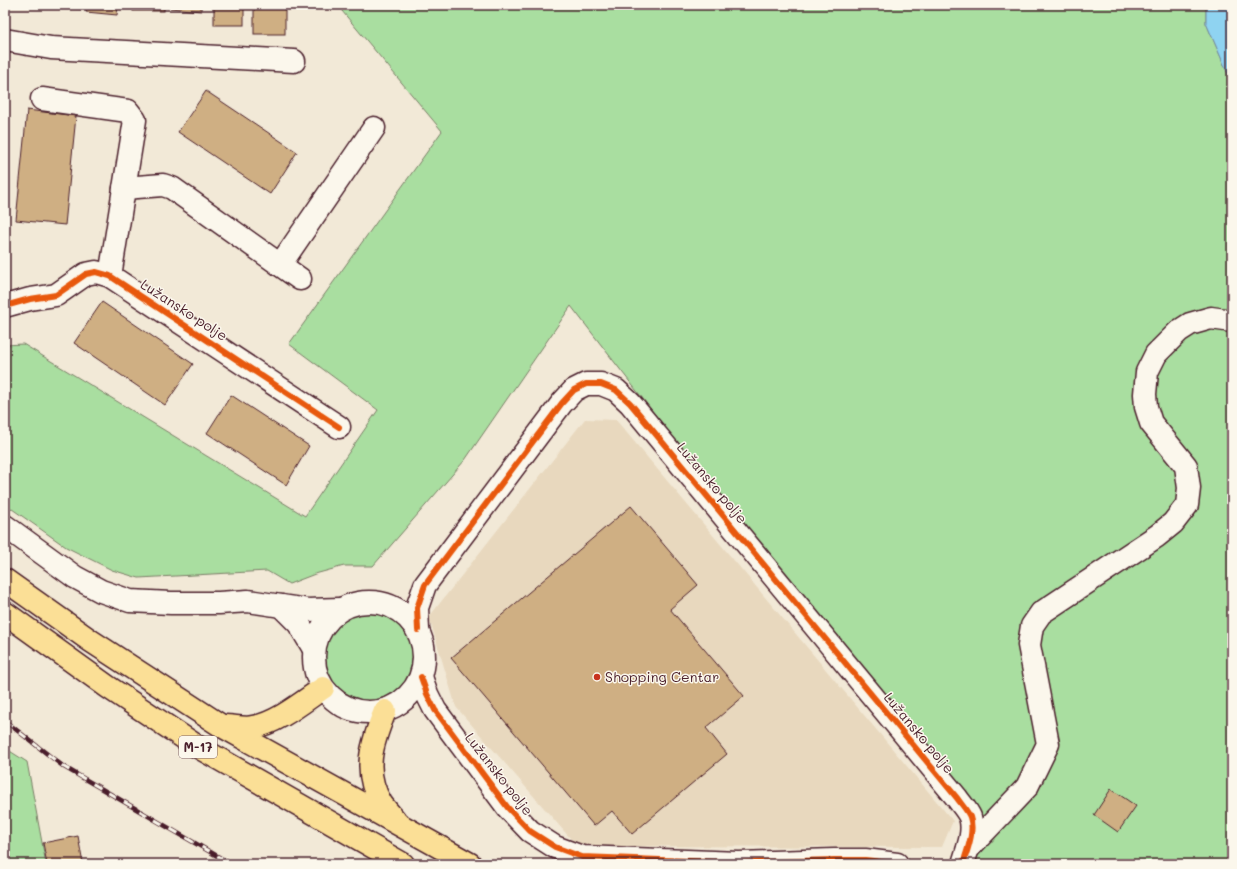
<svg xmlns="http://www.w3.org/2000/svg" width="1237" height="869" viewBox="0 0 1237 869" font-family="Mali,sans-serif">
<rect width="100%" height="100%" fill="#f2e9d7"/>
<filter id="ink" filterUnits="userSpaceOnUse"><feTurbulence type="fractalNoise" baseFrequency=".025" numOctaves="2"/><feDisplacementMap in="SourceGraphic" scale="8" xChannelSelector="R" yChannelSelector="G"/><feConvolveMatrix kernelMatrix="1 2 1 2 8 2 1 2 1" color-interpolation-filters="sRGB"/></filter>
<g filter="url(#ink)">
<!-- built -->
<path fill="#e8d8be" d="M 585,419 L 616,420 L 953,821 L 942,847 L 577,846 L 456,707 L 429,617 Z"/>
<!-- green -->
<g fill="#a9dea0" stroke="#7a7e66">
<path d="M 337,5 L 1206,5 L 1206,23 L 1232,83 L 1232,864 L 963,864 L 970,821 L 571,306 L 465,460 L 373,566 L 344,566 L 315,574 L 289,584 L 267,571 L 139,578 L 112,570 L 66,547 L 5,504 L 5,345 L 23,344 L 305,516 L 378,410 L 289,344 L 442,131 Z"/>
<circle cx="370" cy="655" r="46"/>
<path d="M 5,748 L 27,762 L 46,864 L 5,864 Z"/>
</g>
<!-- water -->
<path fill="#8fd3f1" stroke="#738ba2" d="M 1206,5 L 1232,5 L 1232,83 L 1206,23 Z"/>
<!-- building -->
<g fill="#cfaf83" stroke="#4a1f2b">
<path d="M 50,5 L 81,5 L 81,9 L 50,8 Z"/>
<path d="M 87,5 L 118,5 L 117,15 L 86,12 Z"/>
<rect x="133" y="5" width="31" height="6"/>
<path d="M 170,5 L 201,5 L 201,11 L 170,8 Z"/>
<rect x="214" y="5" width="30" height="20"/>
<rect x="254" y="5" width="31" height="29"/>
<path d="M 206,91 L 297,152 L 270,194 L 178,132 Z"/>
<path d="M 27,110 L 76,116 L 65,225 L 16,220 Z"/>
<path d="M 102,302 L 193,364 L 165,405 L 74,343 Z"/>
<path d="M 231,395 L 309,446 L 286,485 L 207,433 Z"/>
<path d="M 631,506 L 698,585 L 670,609 L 744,696 L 706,728 L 727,754 L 632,834 L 612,811 L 594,826 L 451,658 Z"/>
<path d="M 1111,789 L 1136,806 L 1118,832 L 1094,815 Z"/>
<path d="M 78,836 L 83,864 L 47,864 L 43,843 Z"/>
</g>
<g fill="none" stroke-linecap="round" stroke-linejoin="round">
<!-- minor casing -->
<g stroke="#4a1f2b" stroke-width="25">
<g id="minor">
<path d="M 5,40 L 51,48 L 294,61"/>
<path d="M 42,99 L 128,111 L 135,120 L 110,276"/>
<path d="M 124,188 L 163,185 L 172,188 L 300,279"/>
<path d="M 280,265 L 374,128"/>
<path d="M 5,306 L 30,299 L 56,295 L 86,274 L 96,272 L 110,276 L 339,427"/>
<path d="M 5,526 L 75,577 L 101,591 L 130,601 L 171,603 L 219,603 L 248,601 L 308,610 L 340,609"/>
<circle cx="369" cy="657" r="55"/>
<path d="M 281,606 L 299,624 L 314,649"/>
<path d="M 418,630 L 417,608 L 425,585 L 562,403 L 574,390 L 586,384 L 601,384 L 616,390 L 630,403 L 957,798 C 961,804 967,810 970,817 C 975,832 967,850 963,864"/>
<path d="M 421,677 L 427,694 L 435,710 L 508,808 L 530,831 L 555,847 L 582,857 L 739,863 L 834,860 L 865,860 L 897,864"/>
<path d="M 968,849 L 1027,787 L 1048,744 L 1029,645 L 1032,626 L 1041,613 L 1157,536 L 1173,523 L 1187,505 L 1189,488 L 1186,466 L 1151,423 L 1146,407 L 1145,394 L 1147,372 L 1156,354 L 1179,331 L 1190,324 L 1211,318 L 1232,321"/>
</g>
</g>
<!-- highway casing -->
<g stroke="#4a1f2b" stroke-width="25">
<g id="highway">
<path d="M 5,580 L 91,641 L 220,725 L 470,864"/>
<path d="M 5,613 L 108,687 L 198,747 L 403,864"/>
<path d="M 385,711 C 372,743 362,771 381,803 C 385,809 390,814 395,820"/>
<path d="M 225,726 C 234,726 245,729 253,727 C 276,724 304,701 323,688"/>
</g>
</g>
<!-- minor -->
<use href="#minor" stroke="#fbf7ec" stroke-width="22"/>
<!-- highway -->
<use href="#highway" stroke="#fbdf96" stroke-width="22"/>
<!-- rail casing -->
<g stroke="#4a1f2b" stroke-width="4.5">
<path id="rail" d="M 5,721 L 64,767 L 231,864"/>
</g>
<!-- rail -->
<use href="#rail" stroke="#fbf7ec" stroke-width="3" stroke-dasharray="9" stroke-linecap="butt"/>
<!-- cycleway casing -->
<g stroke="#fbf7ec" stroke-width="8">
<g id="cycleway">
<path d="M 5,306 L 30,299 L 56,295 L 86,274 L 96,272 L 110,276 L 339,427"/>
<path d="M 418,630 L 417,608 L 425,585 L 562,403 L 574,390 L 586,384 L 601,384 L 616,390 L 630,403 L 957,798 C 961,804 967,810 970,817 C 975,832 967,850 963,864"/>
<path d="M 421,677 L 427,694 L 435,710 L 508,808 L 530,831 L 555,847 L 582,857 L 739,863 L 834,860 L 865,860 L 897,864"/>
</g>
</g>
<!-- cycleway -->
<use href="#cycleway" stroke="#e8590c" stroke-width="6"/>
</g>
</g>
<!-- markers -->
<circle fill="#c8321e" stroke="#fbf7ec" stroke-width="1.5" cx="597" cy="677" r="4"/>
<g text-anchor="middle" stroke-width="3" stroke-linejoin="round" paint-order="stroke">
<!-- shield labels -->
<rect fill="#fbf7ec" stroke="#7f6065" stroke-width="1" x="179" y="736" width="38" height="22" rx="3"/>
<g font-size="13" font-weight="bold" fill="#4a1f2b">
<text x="198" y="752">M-17</text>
</g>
<!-- street labels -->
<g font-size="14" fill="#4a1f2b" stroke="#fbf7ec">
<text transform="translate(184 310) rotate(33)" y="5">Lužansko polje</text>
<text transform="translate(712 483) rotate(50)" y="5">Lužansko polje</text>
<text transform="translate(919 733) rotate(50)" y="5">Lužansko polje</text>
<text transform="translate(499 774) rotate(52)" y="5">Lužansko polje</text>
</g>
<!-- poi labels -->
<g font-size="14" fill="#4a1f2b" stroke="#fbf7ec" text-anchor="start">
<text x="605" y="682">Shopping Centar</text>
</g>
</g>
<!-- margin -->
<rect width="1237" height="869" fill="none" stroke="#fbf7ec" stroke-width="20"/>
<rect x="10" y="10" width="1217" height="849" fill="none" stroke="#4a1f2b" stroke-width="1.5" filter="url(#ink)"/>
</svg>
